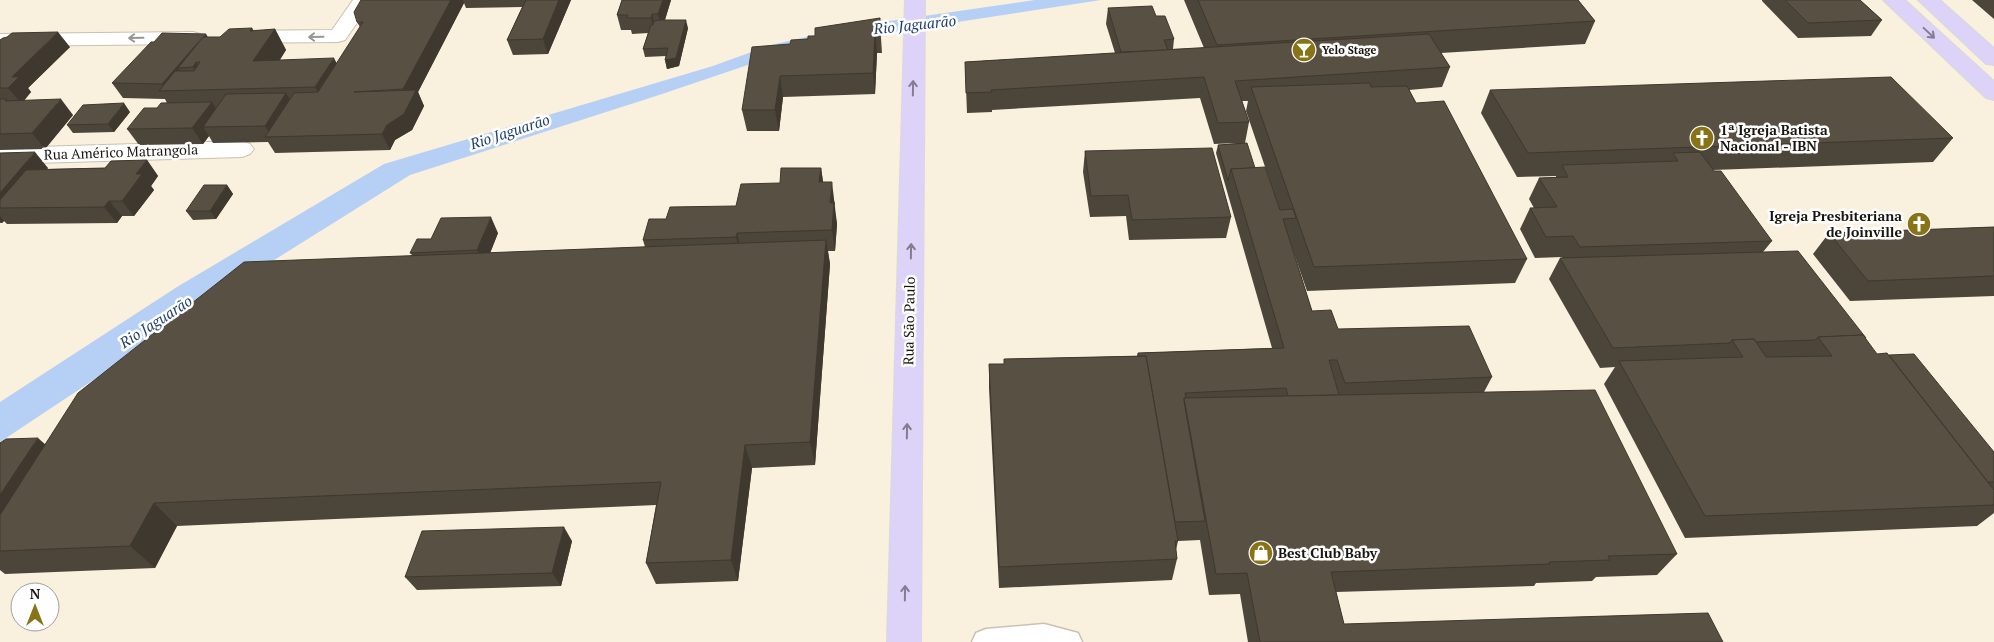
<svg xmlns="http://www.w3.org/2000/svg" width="1994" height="642" viewBox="0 0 1994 642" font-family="'PT Serif',serif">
<rect width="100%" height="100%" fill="#f9f0de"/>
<!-- water -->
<path fill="#b6cff5" d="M 1035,0 L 1101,0 L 840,40 L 777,55 L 656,96 L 410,175 L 271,262 L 0,442 L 0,402 L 177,287 L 384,164 L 713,66 L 771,45 L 855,26 Z"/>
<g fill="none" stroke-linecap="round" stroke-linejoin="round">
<!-- service casing -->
<g stroke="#cac1b1" stroke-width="3">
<path id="service" d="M 1044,624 L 1078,633 L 1082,642 L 972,642 L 976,633 L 986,629 Z"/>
</g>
<!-- minor casing -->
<g stroke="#cac1b1" stroke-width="2">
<g id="minor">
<path d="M 353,0 L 373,0 L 345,40 L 338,42 L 241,43 L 234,41 L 230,37 L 234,33 L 241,31 L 332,30 Z"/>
<path d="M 193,32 L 200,34 L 204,38 L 200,42 L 193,44 L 0,46 L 0,34 Z"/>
<path d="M 242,141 L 250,144 L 254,149 L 250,154 L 242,157 L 0,164 L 0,148 Z"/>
</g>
</g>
<!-- primary casing -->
<g stroke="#dadad9" stroke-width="2">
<g id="primary">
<path d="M 905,0 L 925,0 L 921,642 L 887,642 Z"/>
<path d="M 1883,0 L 1905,0 L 1994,81 L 1994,100 L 1986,98 Z"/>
<path d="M 1918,0 L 1940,0 L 1994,48 L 1994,65 L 1986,64 Z"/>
</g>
</g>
<!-- service -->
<use href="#service" fill="#fff" fill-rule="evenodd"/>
<!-- minor -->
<use href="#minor" fill="#fff" fill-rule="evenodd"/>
<!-- primary -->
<use href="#primary" fill="#ddd2f8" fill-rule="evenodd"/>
</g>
<!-- wall -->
<g fill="#4c4539" fill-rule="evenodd">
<path d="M 361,0 L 571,0 L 548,54 L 513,55 L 507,40 L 522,7 L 466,8 L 464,3 L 418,92 L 424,106 L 412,130 L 395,140 L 390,150 L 275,153 L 268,142 L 213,143 L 209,136 L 203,144 L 139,145 L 127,129 L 157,108 L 167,103 L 165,99 L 123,98 L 112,83 L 208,37 L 220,37 L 252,28 L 253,31 L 275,29 L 286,50 L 280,60 L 337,63 L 360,27 L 357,22 Z"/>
<path d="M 622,0 L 674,0 L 671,0 L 665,20 L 688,28 L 679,66 L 667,69 L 665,60 L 666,56 L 645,57 L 643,49 L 648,33 L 632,34 L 631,30 L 621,30 L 617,15 Z"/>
<path d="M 1184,0 L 1578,0 L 1595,21 L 1585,44 L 1441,53 L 1450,67 L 1442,87 L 1409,90 L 1416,103 L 1527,259 L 1515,283 L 1307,291 L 1289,239 L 1312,311 L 1338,329 L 1492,377 L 1484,392 L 1677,554 L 1657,575 L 1596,577 L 1592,581 L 1536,583 L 1534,586 L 1336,592 L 1344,624 L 1723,642 L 1248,642 L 1240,594 L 1209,595 L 1200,540 L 1178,541 L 1176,550 L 1177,559 L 1172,580 L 999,588 L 989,388 L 989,364 L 1004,364 L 1004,359 L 1137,356 L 1138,353 L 1272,348 L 1216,153 L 1218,145 L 1238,143 L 1214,144 L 1200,98 L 992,110 L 992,112 L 967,113 L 965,62 L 1115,53 L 1106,24 L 1108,8 L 1156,16 L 1174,39 L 1173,49 L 1204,48 ZM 1242,101 L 1248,101 L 1246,111 L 1274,193 L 1255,168 L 1245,143 L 1249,122 Z"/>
<path d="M 1762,0 L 1860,0 L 1882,20 L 1871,36 L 1798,38 L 1762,1 Z"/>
<path d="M 1972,0 L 1994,0 L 1994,19 Z"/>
<path d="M 880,18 L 881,38 L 882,53 L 877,53 L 875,94 L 783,97 L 779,131 L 747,131 L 742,110 L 790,44 L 815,36 Z"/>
<path d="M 0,40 L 70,47 L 28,88 L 31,92 L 24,101 L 73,115 L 45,149 L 0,150 Z"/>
<path d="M 1490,90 L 1953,138 L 1933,162 L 1713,170 L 1772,241 L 1763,252 L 1877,354 L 1889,355 L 1994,452 L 1994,513 L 1977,526 L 1685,538 L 1604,384 L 1615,367 L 1600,368 L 1549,279 L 1560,258 L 1562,258 L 1562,257 L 1535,258 L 1520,229 L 1530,208 L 1534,208 L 1529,199 L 1539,178 L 1556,177 L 1556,176 L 1517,177 L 1481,113 Z"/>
<path d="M 130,112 L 114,132 L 73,133 L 67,125 Z"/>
<path d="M 1085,151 L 1231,217 L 1226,238 L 1129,240 L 1126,216 L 1090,217 L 1083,172 Z"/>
<path d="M 0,153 L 48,168 L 47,169 L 105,168 L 147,160 L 158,176 L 151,186 L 154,190 L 134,216 L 122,216 L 117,223 L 7,224 L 4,221 L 2,223 L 0,223 Z"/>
<path d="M 821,168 L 823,182 L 835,203 L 834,207 L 837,224 L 835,251 L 828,251 L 830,264 L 815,465 L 752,468 L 738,581 L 656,584 L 646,563 L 656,505 L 177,526 L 155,568 L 5,574 L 0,570 L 0,443 L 45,444 L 412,255 L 410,253 L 431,239 L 498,233 L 490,253 L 645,247 L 643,240 L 666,219 L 736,206 L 780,183 Z"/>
<path d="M 227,185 L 233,194 L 216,219 L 193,220 L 186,211 Z"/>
<path d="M 1994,227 L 1994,296 L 1850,301 L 1813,254 L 1829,233 Z"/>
<path d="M 572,541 L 561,586 L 417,590 L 405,577 Z"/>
</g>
<!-- shaded-wall -->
<g fill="#3e382e">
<path d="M 451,0 L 463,0 L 464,3 L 418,92 L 424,106 L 412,130 L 395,140 L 390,150 L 382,134 L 387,125 L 410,103 L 403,89 Z"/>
<path d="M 559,0 L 571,0 L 548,54 L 543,39 Z"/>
<path d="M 663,0 L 671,0 L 662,29 L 658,14 Z"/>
<path d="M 652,14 L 656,30 L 655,33 L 651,18 Z"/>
<path d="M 686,20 L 688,28 L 679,66 L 667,69 L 665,60 Z"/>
<path d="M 252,28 L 263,47 L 275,29 L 286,50 L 265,81 L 253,61 L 250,31 Z"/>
<path d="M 58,32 L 70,47 L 28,88 L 31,92 L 21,103 L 8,88 L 12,77 Z"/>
<path d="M 875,33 L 877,53 L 875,94 L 873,73 Z"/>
<path d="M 206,34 L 216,50 L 200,62 L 196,62 L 209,83 L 206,88 L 193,67 L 178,68 L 187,82 L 166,90 L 162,84 Z"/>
<path d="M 334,58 L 345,79 L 327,108 L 315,87 Z"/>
<path d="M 780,76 L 783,97 L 779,131 L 775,110 Z"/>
<path d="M 286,93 L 296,109 L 272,137 L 265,126 Z"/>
<path d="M 61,99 L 73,115 L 45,149 L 32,133 Z"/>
<path d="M 212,102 L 222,118 L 203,127 L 209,136 L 203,144 L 192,128 Z"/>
<path d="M 124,103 L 130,112 L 114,132 L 108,124 Z"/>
<path d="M 35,152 L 48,168 L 15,208 L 0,208 L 0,193 Z"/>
<path d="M 147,160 L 158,176 L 151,186 L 154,190 L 134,216 L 122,201 L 136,174 Z"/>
<path d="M 821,168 L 824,188 L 819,182 Z"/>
<path d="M 832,182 L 837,224 L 835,251 L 832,230 L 830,203 Z"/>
<path d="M 227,185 L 233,194 L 216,219 L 210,211 Z"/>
<path d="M 109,201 L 122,216 L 117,223 L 104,207 Z"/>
<path d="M 0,216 L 4,221 L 2,223 L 0,221 Z"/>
<path d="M 491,217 L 498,233 L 485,266 L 477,250 Z"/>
<path d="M 737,233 L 742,254 L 741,257 L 736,237 Z"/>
<path d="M 826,240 L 830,264 L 815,465 L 810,442 Z"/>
<path d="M 38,438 L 55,453 L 0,537 L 0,495 Z"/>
<path d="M 745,445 L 752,468 L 738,581 L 731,560 Z"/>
<path d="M 154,503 L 177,526 L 155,568 L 130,546 Z"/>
<path d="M 564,527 L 572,541 L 561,586 L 552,573 Z"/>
</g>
<!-- building -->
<g fill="#585042" stroke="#3e382e">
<path d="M 361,0 L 451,0 L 403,89 L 354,92 L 416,90 L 404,114 L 387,125 L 382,134 L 265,137 L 294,93 L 318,92 L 363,22 L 357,22 L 354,12 Z"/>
<path d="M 526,0 L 559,0 L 543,39 L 507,40 Z"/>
<path d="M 622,0 L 663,0 L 658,14 L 652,14 L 651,18 L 627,18 L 628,15 L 617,15 Z"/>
<path d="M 1198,0 L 1578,0 L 1595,21 L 1217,45 Z"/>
<path d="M 1785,0 L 1860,0 L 1882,20 L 1808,23 Z"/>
<path d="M 1152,6 L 1156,16 L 1165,16 L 1174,39 L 1164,40 L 1168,50 L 1121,52 L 1108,8 Z"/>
<path d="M 880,18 L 880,33 L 875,33 L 873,73 L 780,76 L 775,110 L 742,110 L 752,47 L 790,44 L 791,40 L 808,39 L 808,36 L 815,36 L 815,28 Z"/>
<path d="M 660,20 L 686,20 L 676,58 L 665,60 L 668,48 L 643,49 L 651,25 L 653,25 L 654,21 Z"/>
<path d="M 252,28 L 250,31 L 275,29 L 253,61 L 334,58 L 315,87 L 159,91 L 175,71 L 194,71 L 200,62 L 196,62 L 193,67 L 178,68 L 203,37 L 220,37 L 229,29 Z"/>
<path d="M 58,32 L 12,77 L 19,77 L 8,88 L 0,88 L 0,40 L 3,38 L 7,37 L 12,33 Z"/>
<path d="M 162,33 L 206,34 L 204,37 L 203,37 L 188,54 L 162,84 L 112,83 L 151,42 L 154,42 Z"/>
<path d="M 1429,34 L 1450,67 L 1235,81 L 1249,122 L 1218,123 L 1204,77 L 991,90 L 992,92 L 966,93 L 965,62 Z"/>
<path d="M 1891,77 L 1953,138 L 1528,153 L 1490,90 Z"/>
<path d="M 1370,83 L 1371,87 L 1407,86 L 1416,103 L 1444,101 L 1527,259 L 1314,267 L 1251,87 Z"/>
<path d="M 286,93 L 265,126 L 203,127 L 226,94 Z"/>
<path d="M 0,99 L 7,99 L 5,101 L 61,99 L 32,133 L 0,134 Z"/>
<path d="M 212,102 L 192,128 L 127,129 L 144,108 L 157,108 L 161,103 Z"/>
<path d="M 124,103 L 108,124 L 67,125 L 83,105 Z"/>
<path d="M 1247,143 L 1255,168 L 1231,169 L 1228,181 L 1218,145 Z"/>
<path d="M 1212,148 L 1231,217 L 1132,220 L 1128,195 L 1091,196 L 1085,151 Z"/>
<path d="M 35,152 L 0,193 L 0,153 Z"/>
<path d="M 1700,152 L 1714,171 L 1721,171 L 1772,241 L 1580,247 L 1573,236 L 1546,237 L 1530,208 L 1557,207 L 1539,178 L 1568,177 L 1562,165 L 1678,161 L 1673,153 Z"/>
<path d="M 147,160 L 136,174 L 142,174 L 122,201 L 109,201 L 104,207 L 0,208 L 0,200 L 26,170 L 105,168 L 111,161 Z"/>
<path d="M 1265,167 L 1280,210 L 1293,209 L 1296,218 L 1283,219 L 1312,311 L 1331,310 L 1338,329 L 1469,326 L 1492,377 L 1345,383 L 1337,360 L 1329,360 L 1339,395 L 1288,396 L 1286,388 L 1185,393 L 1186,398 L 1184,398 L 1184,401 L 1205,521 L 1175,522 L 1146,356 L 1138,356 L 1138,353 L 1284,348 L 1231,169 Z"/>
<path d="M 781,168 L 821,168 L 819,182 L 832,182 L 830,203 L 834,203 L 832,230 L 737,233 L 736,237 L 643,240 L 649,219 L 666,219 L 670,207 L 736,206 L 741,184 L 780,183 Z"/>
<path d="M 204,185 L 227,185 L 210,211 L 186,211 Z"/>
<path d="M 491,217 L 477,250 L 410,253 L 417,239 L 431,239 L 441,218 Z"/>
<path d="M 1994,227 L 1994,276 L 1868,281 L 1829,233 Z"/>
<path d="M 826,240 L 810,442 L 745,445 L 731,560 L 646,563 L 661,482 L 154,503 L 130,546 L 0,551 L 0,515 L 78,393 L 244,262 Z"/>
<path d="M 1798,251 L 1866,338 L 1863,335 L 1818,337 L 1815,340 L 1756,342 L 1754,339 L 1732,340 L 1730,343 L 1613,348 L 1560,258 Z"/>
<path d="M 1863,335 L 1877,354 L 1887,353 L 1994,490 L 1994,505 L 1705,516 L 1619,361 L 1743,357 L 1732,340 L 1754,339 L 1766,357 L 1832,356 L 1818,337 Z"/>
<path d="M 1914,354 L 1994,452 L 1994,482 L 1988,482 L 1889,355 Z"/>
<path d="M 1146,356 L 1178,541 L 1175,541 L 1177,559 L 999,567 L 989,364 L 1004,364 L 1004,359 Z"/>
<path d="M 1595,390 L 1677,554 L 1608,556 L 1610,560 L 1549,562 L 1550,564 L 1331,572 L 1344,624 L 1708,613 L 1723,642 L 1260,642 L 1247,573 L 1216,574 L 1184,398 Z"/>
<path d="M 38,438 L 0,495 L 0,443 L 6,439 Z"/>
<path d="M 564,527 L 552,573 L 405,577 L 422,531 Z"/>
</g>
<!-- one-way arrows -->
<defs><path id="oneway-shaft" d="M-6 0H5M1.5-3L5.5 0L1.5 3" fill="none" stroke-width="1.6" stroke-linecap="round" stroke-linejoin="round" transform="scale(1.25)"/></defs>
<g stroke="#847d8f">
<use href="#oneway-shaft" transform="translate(1929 33) rotate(43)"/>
<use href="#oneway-shaft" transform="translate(913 88) rotate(-89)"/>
<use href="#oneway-shaft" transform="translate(911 251) rotate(-89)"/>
<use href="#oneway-shaft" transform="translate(907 431) rotate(-89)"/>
<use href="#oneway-shaft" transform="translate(905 593) rotate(-89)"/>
</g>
<g stroke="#979693">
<use href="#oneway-shaft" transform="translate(316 37) rotate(179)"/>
<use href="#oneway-shaft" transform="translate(136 38) rotate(179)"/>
</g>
<!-- icons -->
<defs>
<g id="bar-disc" transform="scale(1.25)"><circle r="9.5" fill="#887417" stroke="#fefefe"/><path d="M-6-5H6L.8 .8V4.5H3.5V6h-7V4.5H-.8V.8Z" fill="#fff"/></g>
<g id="church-disc" transform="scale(1.25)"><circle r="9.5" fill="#887417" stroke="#fefefe"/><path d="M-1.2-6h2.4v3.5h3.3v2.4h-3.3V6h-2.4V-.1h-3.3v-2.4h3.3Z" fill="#fff"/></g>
<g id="shop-disc" transform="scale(1.25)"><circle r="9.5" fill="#887417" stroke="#fefefe"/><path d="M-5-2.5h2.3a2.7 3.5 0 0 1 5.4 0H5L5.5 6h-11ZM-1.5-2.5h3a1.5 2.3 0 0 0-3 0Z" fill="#fff"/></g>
</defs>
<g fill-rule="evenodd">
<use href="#bar-disc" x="1304" y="50"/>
<use href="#church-disc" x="1702" y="138"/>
<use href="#church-disc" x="1919" y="224"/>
<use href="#shop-disc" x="1261" y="553"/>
</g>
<g text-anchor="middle" stroke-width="5" stroke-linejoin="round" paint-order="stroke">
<!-- far-poi labels -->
<g font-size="11" font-weight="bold" fill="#18150f" stroke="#fefefe" text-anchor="start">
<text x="1322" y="54">Yelo Stage</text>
</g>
<!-- poi labels -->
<g font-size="14" font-weight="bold" fill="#18150f" stroke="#fefefe" text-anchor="start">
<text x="1720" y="135">1ª Igreja Batista<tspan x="1720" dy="16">Nacional - IBN</tspan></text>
<text x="1902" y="221" text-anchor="end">Igreja Presbiteriana<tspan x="1902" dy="16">de Joinville</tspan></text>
<text x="1278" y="558">Best Club Baby</text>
</g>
<!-- street labels -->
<g font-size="14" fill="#18150f" stroke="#fefefe">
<text transform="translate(121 152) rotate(-2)" y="5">Rua Américo Matrangola</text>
<text transform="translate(909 321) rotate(-89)" y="5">Rua São Paulo</text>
</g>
<!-- water labels -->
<g font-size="15" font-style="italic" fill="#1e3e6d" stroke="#fefefe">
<text transform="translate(915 25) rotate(-6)" y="5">Rio Jaguarão</text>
<text transform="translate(510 132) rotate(-18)" y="5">Rio Jaguarão</text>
<text transform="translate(156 322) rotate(-33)" y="5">Rio Jaguarão</text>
</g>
</g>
<!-- north arrow -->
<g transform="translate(35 607)"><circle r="24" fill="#fefefe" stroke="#a2a19e"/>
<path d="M0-4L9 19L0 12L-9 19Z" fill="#887417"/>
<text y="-8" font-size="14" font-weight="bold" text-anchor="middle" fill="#18150f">N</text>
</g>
</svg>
